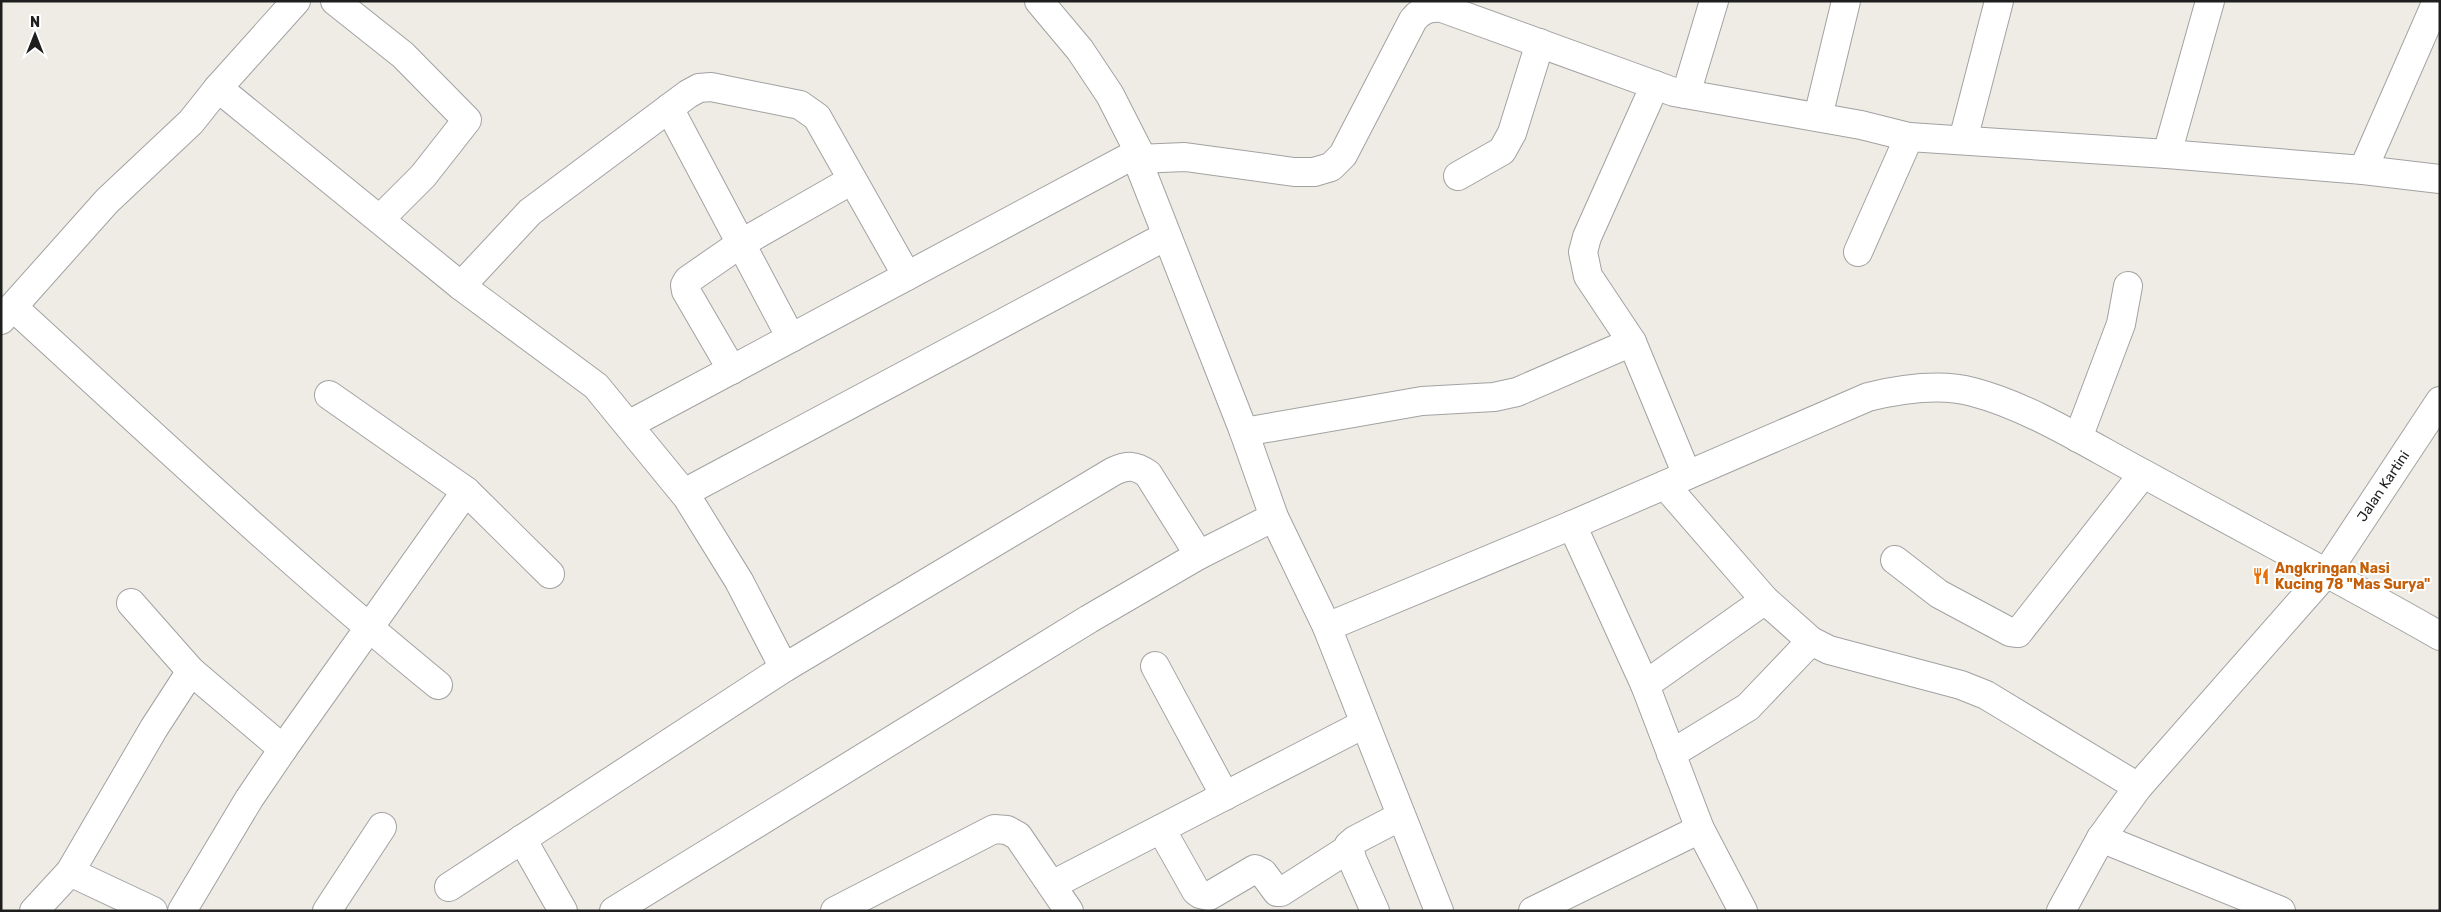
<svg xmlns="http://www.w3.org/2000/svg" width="2441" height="912" viewBox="0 0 2441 912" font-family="Rubik,sans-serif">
<rect width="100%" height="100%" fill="#eeece5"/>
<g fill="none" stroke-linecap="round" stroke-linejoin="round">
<!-- minor casing -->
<g stroke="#a2a2a2" stroke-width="30">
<g id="minor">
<path d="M 335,1 L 403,55 L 467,120 L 423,176 L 380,219"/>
<path d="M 1039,1 L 1080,50 L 1110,95 L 1139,152 L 1137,159 L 1244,432 L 1274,517 L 1327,627 L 1439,911"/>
<path d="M 1655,85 L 1587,237 L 1583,252 L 1588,276 L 1632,342 L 1687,475"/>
<path d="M 218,88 L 461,286 L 596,386 L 687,497 L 739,581 L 784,668"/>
<path d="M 1686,94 L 1714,1"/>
<path d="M 669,108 L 791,338"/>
<path d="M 1818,117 L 1846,1"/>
<path d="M 1963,140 L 1999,1"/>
<path d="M 2167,154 L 2210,1"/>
<path d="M 1137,159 L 1185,157 L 1294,172 L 1314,172 L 1331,167 L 1343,155 L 1413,20 C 1421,10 1429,7 1442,8 L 1674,92 L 1861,125 L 1909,137 L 2167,154 L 2363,170 L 2440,179"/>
<path d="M 2363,170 L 2437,1"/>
<path d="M 1458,176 L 1502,151 L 1512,133 L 1540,43"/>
<path d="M 1858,252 L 1909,137"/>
<path d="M 461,286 L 530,212 L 688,94 L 699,88 L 711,87 L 800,105 L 817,117 L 907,276"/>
<path d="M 13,307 C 153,435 291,565 438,685"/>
<path d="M 1,320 L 107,201 L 191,122 L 218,88 L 296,1"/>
<path d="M 732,370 L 686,291 L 685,285 L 688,280 L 740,244 L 852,180"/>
<path d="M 329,395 L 466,491 L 550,574"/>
<path d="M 630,424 L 1139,152"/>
<path d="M 1244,432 L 1422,401 L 1494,397 L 1517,392 L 1632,342"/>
<path d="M 2078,438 L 2121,324 L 2128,286"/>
<path d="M 1665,485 L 1765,600 L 1811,641 L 1829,650 L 1961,685 L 1986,695 L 2138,787"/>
<path d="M 684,493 L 1166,236"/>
<path d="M 1572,525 L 1645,685 L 1700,829 L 1743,911"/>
<path d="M 1895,560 L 1939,594 L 2010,632 L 2018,633 L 2143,474"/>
<path d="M 131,603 L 191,671"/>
<path d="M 1327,627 L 1572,525 L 1868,397 C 1901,389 1940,383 1973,392 C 2031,407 2091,446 2144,474 C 2242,528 2342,580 2440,636"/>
<path d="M 1155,666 L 1225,796"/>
<path d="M 1645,685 L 1765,600"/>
<path d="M 1671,754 L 1748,707 L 1811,641"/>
<path d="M 1161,829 L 1196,891 L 1200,894 L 1209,896 L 1255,869 L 1263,873 L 1277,892 L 1281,892 L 1348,849"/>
<path d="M 2101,838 L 2281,911"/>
<path d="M 522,839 L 563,911"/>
<path d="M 70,872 L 154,728 L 191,671 L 283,749"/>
<path d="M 1052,885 L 1364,724"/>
<path d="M 449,887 L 784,668 L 1114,471 C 1128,465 1135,465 1148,474 L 1199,555"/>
<path d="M 34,911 L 70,872 L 153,911"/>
<path d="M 182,911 L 249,799 L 283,749 L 466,491"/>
<path d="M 327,911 L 382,827"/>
<path d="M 614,911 L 1089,619 L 1199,555 L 1274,517"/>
<path d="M 835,911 L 994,829 L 1007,830 L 1018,836 L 1069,911"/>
<path d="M 1375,911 L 1352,859 L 1349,845 L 1355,840 L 1401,816"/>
<path d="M 1533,911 L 1700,829"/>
<path d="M 2061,911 L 2101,838 L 2138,787 L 2327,572 L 2440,401"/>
</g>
</g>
<!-- minor -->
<use href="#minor" stroke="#fff" stroke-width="28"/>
</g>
<!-- icons -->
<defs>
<g id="restaurant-bare" transform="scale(1.35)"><path d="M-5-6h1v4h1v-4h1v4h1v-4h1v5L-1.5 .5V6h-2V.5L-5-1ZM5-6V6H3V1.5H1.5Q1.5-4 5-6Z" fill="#e8710a" stroke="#fff" stroke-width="2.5" paint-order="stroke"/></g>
</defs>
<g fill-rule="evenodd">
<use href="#restaurant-bare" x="2261" y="576"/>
</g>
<g text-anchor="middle" stroke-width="4" stroke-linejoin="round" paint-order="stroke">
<!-- street labels -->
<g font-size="14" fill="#1e1e1e" stroke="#fff">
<text transform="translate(2383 486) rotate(-56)" y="5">Jalan Kartini</text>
</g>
<!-- food labels -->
<g font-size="14" font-weight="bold" fill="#c56008" stroke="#fff" text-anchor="start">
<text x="2275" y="573">Angkringan Nasi<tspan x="2275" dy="16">Kucing 78 "Mas Surya"</tspan></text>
</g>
</g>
<!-- border -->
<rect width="2441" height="912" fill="none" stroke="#1e1e1e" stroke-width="5"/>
<!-- north arrow -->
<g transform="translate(35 35)" stroke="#ffffff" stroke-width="4" paint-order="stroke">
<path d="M0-4L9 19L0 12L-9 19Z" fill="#1e1e1e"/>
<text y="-8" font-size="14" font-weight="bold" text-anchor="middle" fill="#1e1e1e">N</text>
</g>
</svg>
